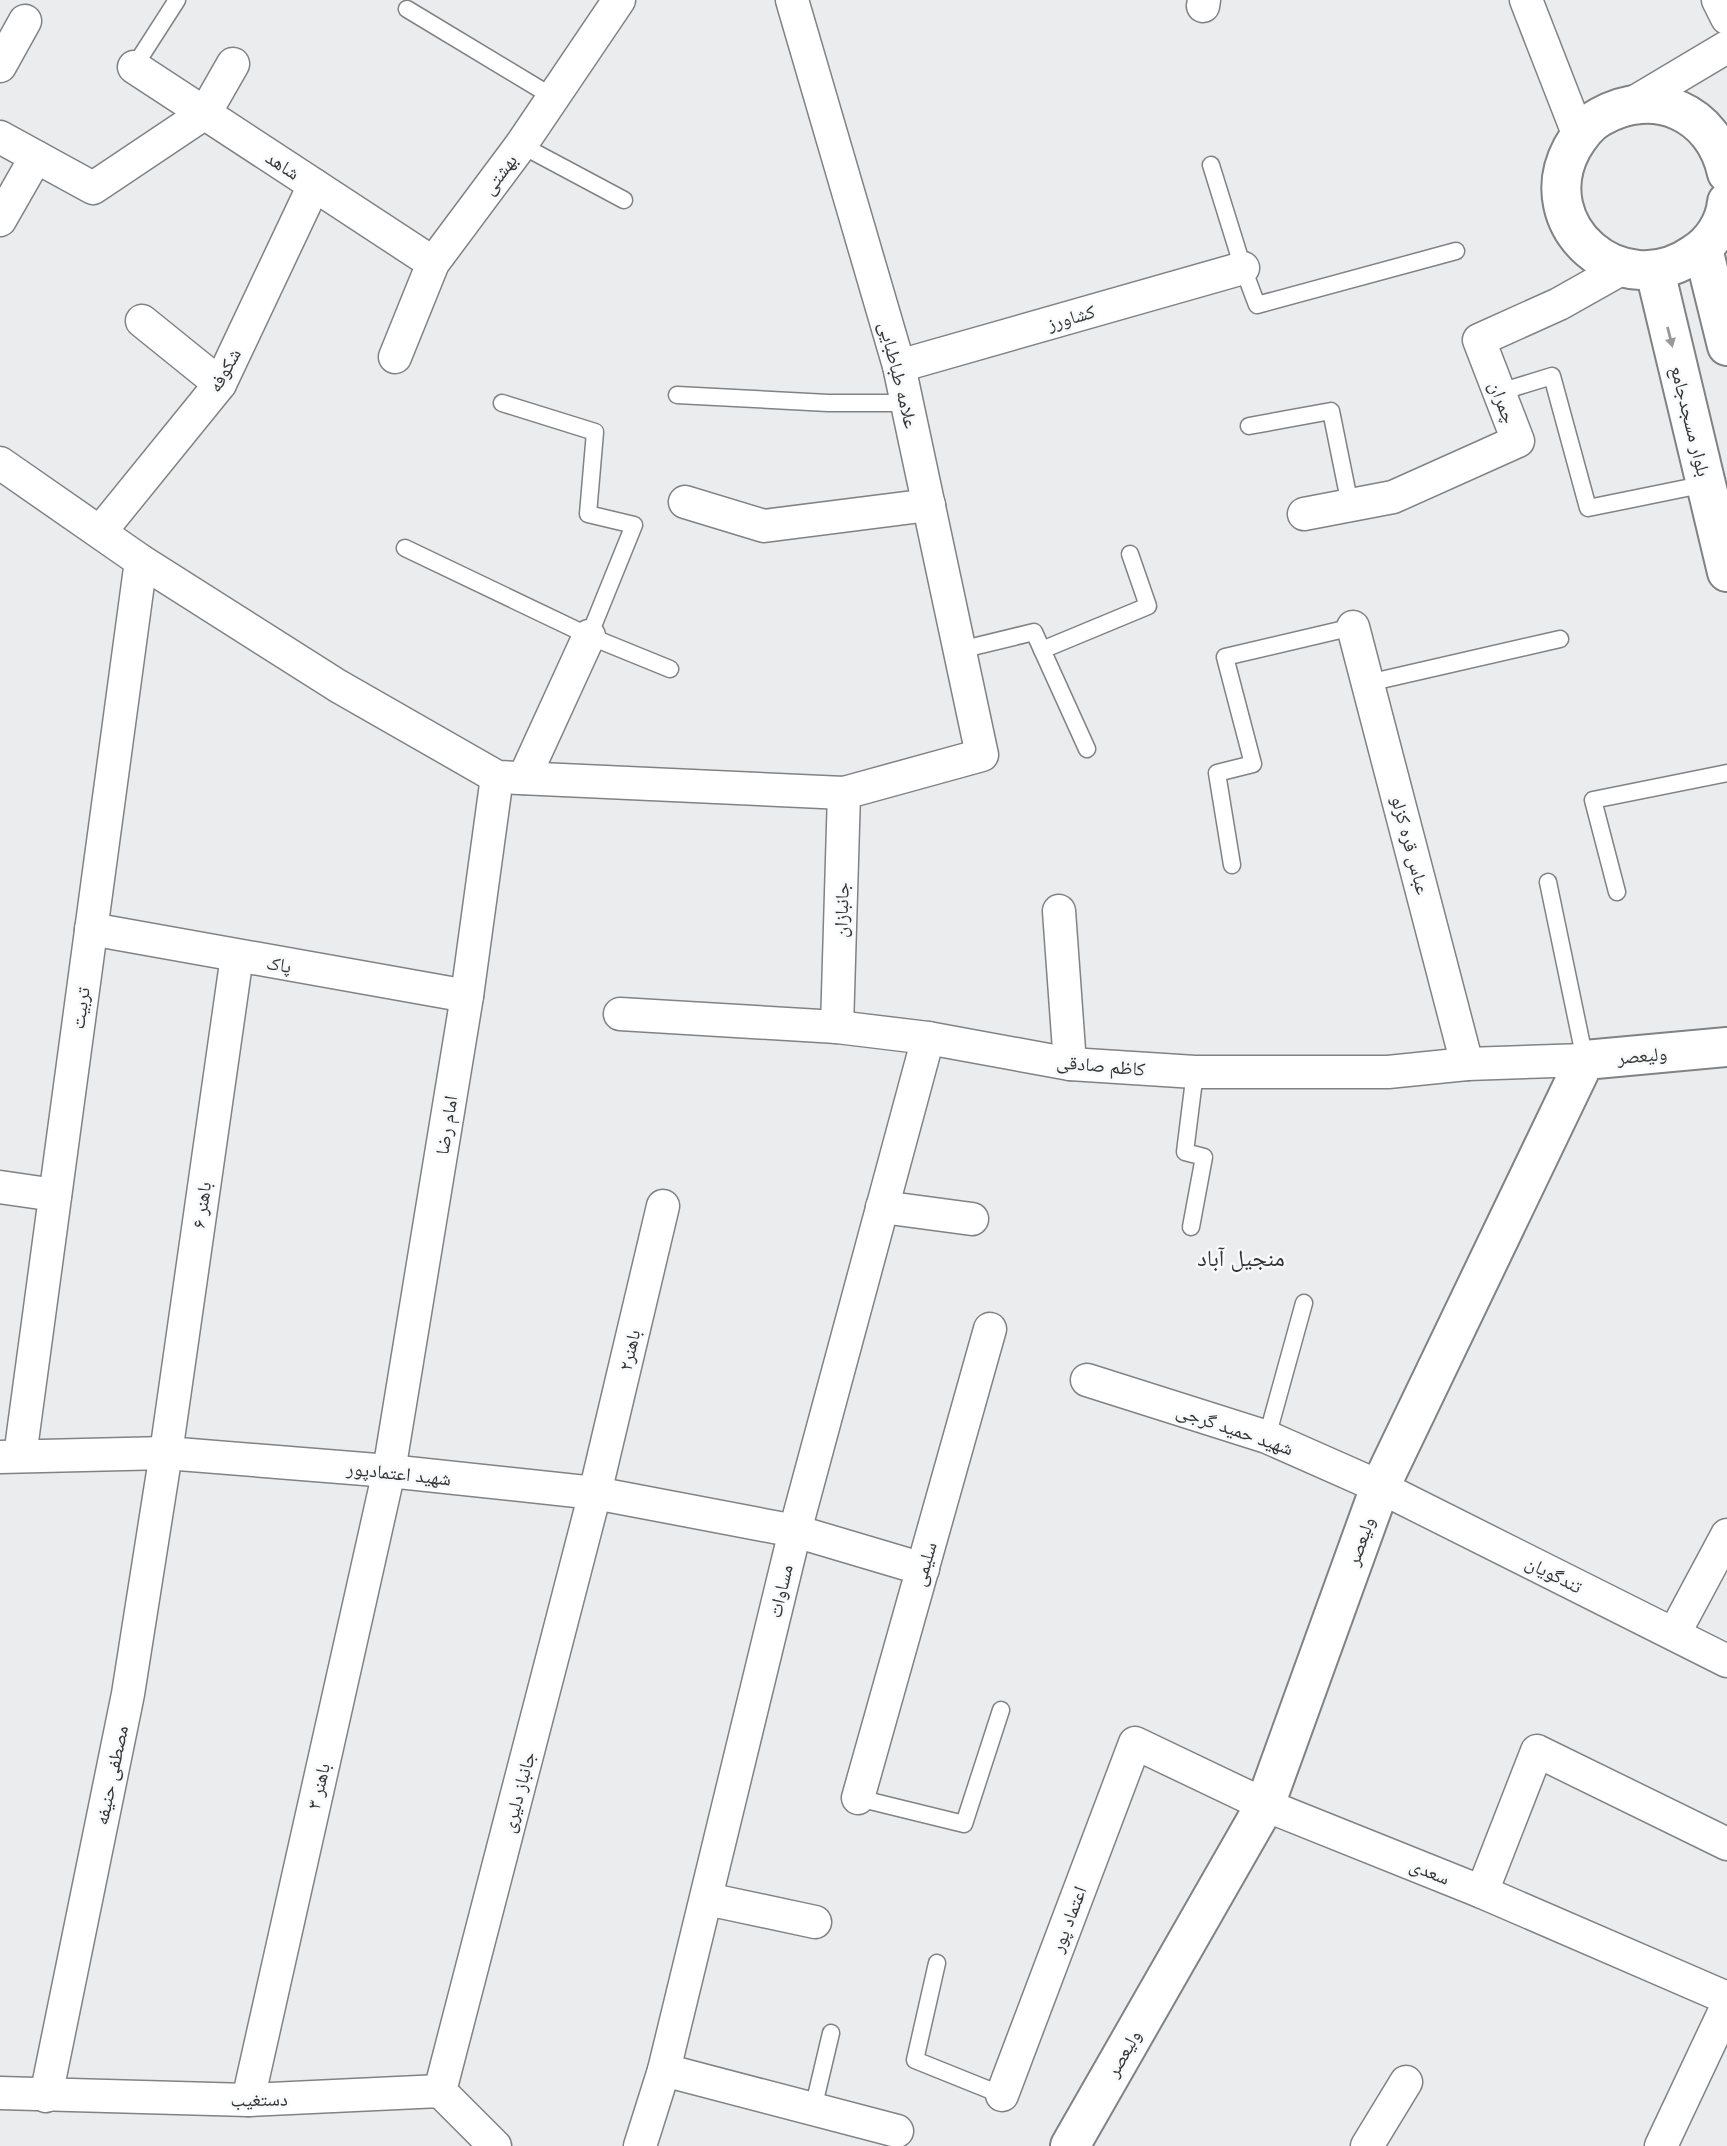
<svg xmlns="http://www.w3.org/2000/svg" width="1727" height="2146" viewBox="0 0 1727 2146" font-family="Poppins,'Noto Naskh Arabic',sans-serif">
<rect width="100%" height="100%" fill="#eaeced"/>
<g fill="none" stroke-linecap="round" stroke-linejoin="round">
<!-- service casing -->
<g stroke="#818284" stroke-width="19">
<g id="service">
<path d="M 407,9 L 553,97"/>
<path d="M 134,67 L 177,0"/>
<path d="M 521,145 L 624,200"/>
<path d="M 1211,165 L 1243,268 L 1257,305 L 1456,251"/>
<path d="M 1500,392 L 1552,376 L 1588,508 L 1706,484"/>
<path d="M 677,395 L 828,403 L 907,403"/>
<path d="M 502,403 L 595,432 L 588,514 L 634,525 L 589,636"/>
<path d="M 1249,426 L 1331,411 L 1350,505"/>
<path d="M 405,548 L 589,636 L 670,669"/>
<path d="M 960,650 L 1034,632 L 1087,749"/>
<path d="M 1042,650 L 1148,606 L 1130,554"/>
<path d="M 1368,683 L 1560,639"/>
<path d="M 1232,865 L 1217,773 L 1253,764 L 1225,657 L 1353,627"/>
<path d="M 1548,882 L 1585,1060"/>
<path d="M 1617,892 L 1593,800 L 1727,773"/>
<path d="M 1191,1227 L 1204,1157 L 1185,1152 L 1195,1072"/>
<path d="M 1267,1437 L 1304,1303"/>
<path d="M 858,1798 L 964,1824 L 1001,1710"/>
<path d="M 937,1963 L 915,2060 L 1002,2095"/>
<path d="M 813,2109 L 831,2033"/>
</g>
</g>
<!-- minor casing -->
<g stroke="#818284" stroke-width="35">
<g id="minor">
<path d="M 1526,0 L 1579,136"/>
<path d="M 1718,0 L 1727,18"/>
<path d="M 1203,6 L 1204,0"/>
<path d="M 0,66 L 25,21"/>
<path d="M 134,67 L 433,263"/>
<path d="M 1633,103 L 1727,47"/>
<path d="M 0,137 L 93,188 L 205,113 L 233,64"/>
<path d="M 0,220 L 36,157"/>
<path d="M 142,321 L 220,384"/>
<path d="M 395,357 L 433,263 L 521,145 L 619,0"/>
<path d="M 899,366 L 1243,268"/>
<path d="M 0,463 L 141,561 L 338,686 L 497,777 L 844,793 L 982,755 L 899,366 L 792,0"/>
<path d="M 685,502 L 764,526 L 929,505"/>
<path d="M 1304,514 L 1393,497 L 1518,441 L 1479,340 L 1559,304 L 1623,268"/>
<path d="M 100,532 L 220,384 L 314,185"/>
<path d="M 1353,627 L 1467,1064"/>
<path d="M 524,778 L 589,636"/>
<path d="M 1059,911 L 1070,1064"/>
<path d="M 91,929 L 467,996"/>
<path d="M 620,1014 L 837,1027 L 928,1038 L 1070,1064 L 1195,1072 L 1388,1072 L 1467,1064 L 1585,1060"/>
<path d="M 837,1027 L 844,793"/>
<path d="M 0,1187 L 55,1195"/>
<path d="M 882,1207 L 972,1219"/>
<path d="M 1087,1380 L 1267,1437 L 1380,1487 L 1727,1661"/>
<path d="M 20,1456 L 141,561"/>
<path d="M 0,1457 L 166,1453 L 389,1471 L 595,1493 L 795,1531 L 923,1569"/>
<path d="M 1674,1634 L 1727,1535"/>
<path d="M 858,1798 L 990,1329"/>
<path d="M 1482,1892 L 1537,1751 L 1727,1844"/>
<path d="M 707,1899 L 815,1922"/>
<path d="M 664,2070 L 897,2131"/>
<path d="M 440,2091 L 595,1493 L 663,1206"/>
<path d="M 0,2093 L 248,2100 L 440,2091 L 495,2146"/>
<path d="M 1002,2095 L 1135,1743 L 1265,1805 L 1482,1892 L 1727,1998"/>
<path d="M 46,2096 L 128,1694 L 166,1453 L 237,956"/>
<path d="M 248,2100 L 389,1471 L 467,996 L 497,777"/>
<path d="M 640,2146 L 664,2070 L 795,1531 L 928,1038"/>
<path d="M 1367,2146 L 1406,2082"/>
<path d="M 1661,2146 L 1727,2006"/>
</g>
</g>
<!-- tertiary casing -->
<g stroke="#818284" stroke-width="42">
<g id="tertiary">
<path d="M 1727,173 C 1714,112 1654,86 1600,117 C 1587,124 1579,136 1572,148 C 1530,226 1621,305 1694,254 C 1712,243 1725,223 1727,202"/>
<path d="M 1703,249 L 1727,346"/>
<path d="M 1655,271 L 1727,572"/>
<path d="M 1070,2146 L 1265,1805 L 1380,1487 L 1585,1060 L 1727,1047"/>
</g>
</g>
<!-- service -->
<use href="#service" stroke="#fff" stroke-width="16"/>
<!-- minor -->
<use href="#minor" stroke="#fff" stroke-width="32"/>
<!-- tertiary -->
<use href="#tertiary" stroke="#fff" stroke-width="38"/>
</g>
<!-- one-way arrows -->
<defs><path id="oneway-solid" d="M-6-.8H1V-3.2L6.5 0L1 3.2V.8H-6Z" transform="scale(1.75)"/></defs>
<use fill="#989999" href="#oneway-solid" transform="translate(1670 337) rotate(76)"/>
<g text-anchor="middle" stroke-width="5" stroke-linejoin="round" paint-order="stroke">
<!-- street labels -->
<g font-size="19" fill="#323333" stroke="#f8f9fa">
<text transform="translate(283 165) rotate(33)" y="7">شاهد</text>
<text transform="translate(499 174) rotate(-53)" y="7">بهشتی</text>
<text transform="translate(1071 317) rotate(-16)" y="7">کشاورز</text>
<text transform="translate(224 370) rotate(-61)" y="7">شکوفه</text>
<text transform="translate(899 375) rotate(76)" y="7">علامه طباطبایی</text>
<text transform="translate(1503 402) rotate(69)" y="7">چمران</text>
<text transform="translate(1691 421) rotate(76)" y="7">بلوار مسجدجامع</text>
<text transform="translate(1411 845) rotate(75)" y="7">عباس قره کزلو</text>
<text transform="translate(841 910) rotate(-88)" y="7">جانبازان</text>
<text transform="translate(279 964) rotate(10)" y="7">پاک</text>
<text transform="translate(80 1008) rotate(-82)" y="7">تربیت</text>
<text transform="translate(1642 1055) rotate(-5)" y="7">ولیعصر</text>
<text transform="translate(1101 1065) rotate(5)" y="7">کاظم صادقی</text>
<text transform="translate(446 1125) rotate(-81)" y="7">امام رضا</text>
<text transform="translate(201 1205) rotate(-82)" y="7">باهنر ۶</text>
<text transform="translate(629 1350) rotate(-77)" y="7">باهنر۲</text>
<text transform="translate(1235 1429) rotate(19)" y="7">شهید حمید گرجی</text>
<text transform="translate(399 1473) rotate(6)" y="7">شهید اعتمادپور</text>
<text transform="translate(1360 1541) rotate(-70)" y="7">ولیعصر</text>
<text transform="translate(924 1564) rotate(-74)" y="7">سلیمی</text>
<text transform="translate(1554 1574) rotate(27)" y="7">تندگویان</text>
<text transform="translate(780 1591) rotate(-77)" y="7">مساوات</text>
<text transform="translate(111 1775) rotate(-78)" y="7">مصطفی حنیفه</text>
<text transform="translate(318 1786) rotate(-77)" y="7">باهنر ۳</text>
<text transform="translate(518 1792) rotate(-75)" y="7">جانباز دلیری</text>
<text transform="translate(1430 1871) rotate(22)" y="7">سعدی</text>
<text transform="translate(1068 1919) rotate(-69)" y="7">اعتماد پور</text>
<text transform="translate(1123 2053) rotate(-60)" y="7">ولیعصر</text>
<text transform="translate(259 2099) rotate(-1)" y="7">دستغیب</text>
</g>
<!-- quarter labels -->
<g font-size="23" fill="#323333" stroke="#f8f9fa">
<text x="1241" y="1266">منجیل آباد</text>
</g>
</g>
</svg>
